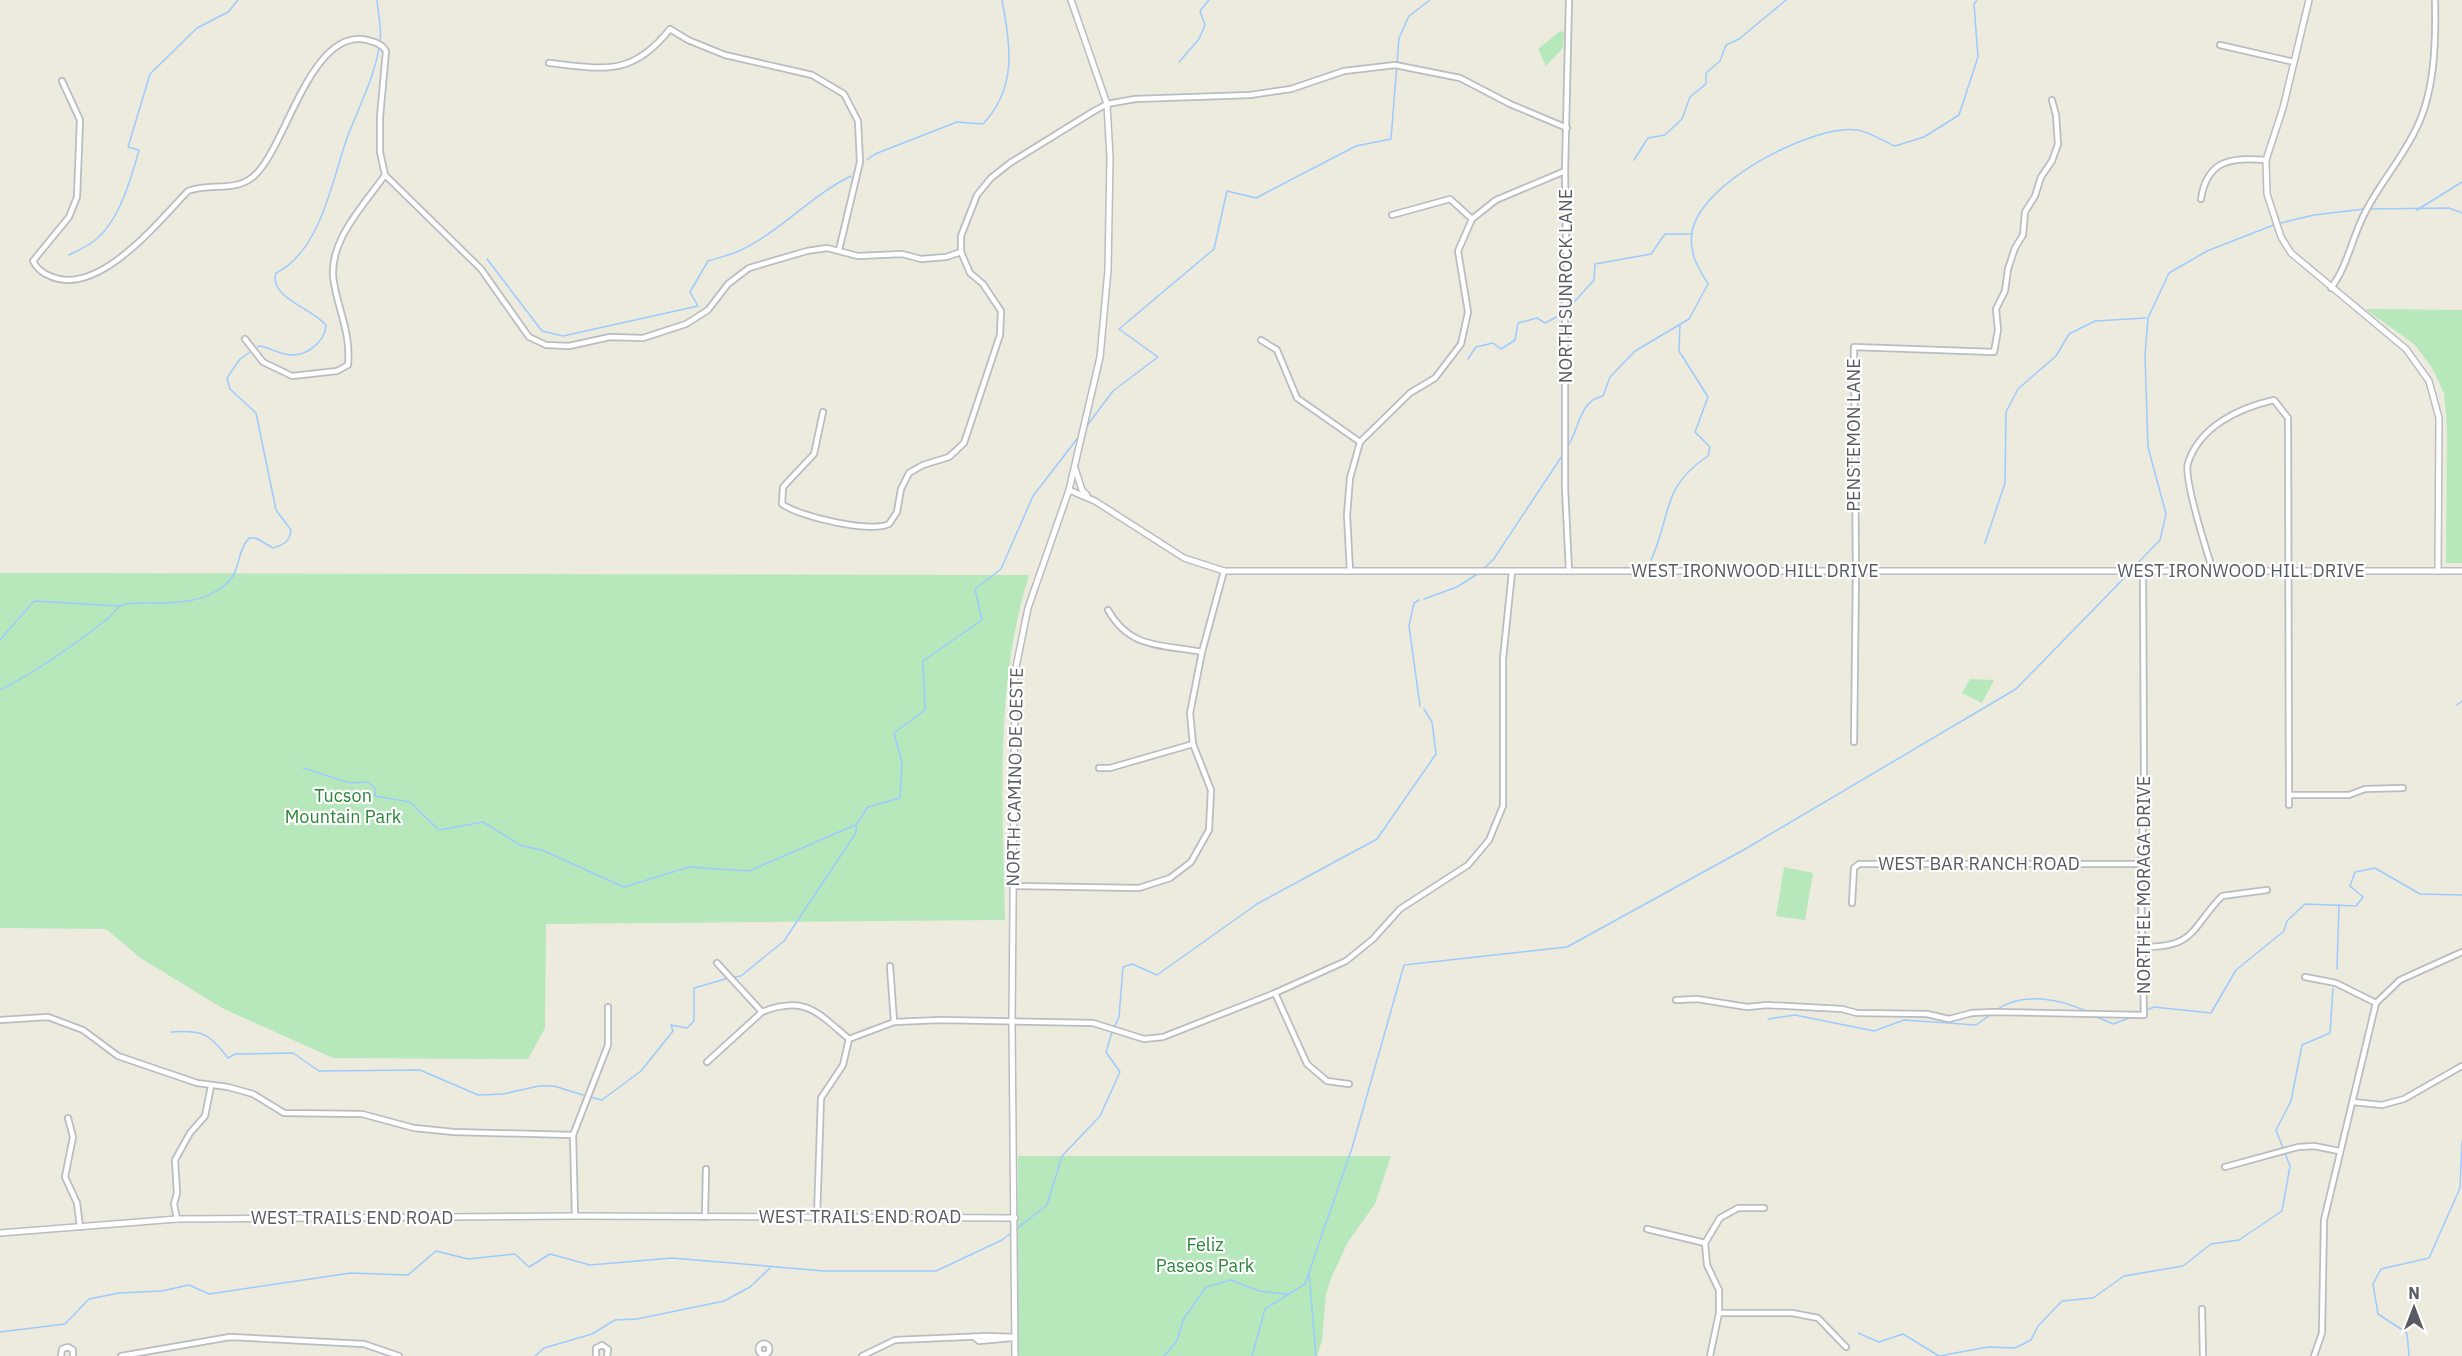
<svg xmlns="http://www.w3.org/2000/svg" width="2462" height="1356" viewBox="0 0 2462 1356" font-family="'IBM Plex Sans',sans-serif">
<rect width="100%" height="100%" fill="#edebde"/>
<!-- green -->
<g fill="#b7e8bc">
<path d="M 1560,31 L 1564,32 L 1563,48 L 1546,66 L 1538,49 Z"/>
<path d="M 2365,309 L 2462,310 L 2462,563 L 2446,563 L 2447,426 L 2444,393 L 2431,366 L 2414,344 Z"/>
<path d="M 0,573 L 1029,575 C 994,688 1003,803 1005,920 L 546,924 L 545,1028 L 528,1059 L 333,1058 L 222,1008 L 139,957 L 106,929 L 0,928 Z"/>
<path d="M 1970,679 L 1994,680 L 1982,703 L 1962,693 Z"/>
<path d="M 1784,867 L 1813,873 L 1805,920 L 1776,916 Z"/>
<path d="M 1018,1156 L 1391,1156 L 1375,1204 L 1348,1242 L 1332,1276 L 1326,1294 L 1322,1341 L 1317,1356 L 1018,1356 Z"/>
</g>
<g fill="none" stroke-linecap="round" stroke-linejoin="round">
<!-- stream -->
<g stroke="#9ccbff" stroke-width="1.5">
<path d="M 1179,62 L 1199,39 L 1205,25 L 1200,11 L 1209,0"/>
<path d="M 867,160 L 875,154 L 957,122 L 983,124 C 1017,88 1011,46 1002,0"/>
<path d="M 1634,160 L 1648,138 L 1665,135 L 1682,119 L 1690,97 L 1706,84 L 1706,73 L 1720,61 L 1726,45 L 1739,39 L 1786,0"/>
<path d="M 2369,209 L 2449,208 L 2462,213"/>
<path d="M 2417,210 L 2462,182"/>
<path d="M 69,255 C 77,251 86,247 94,241 C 119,222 131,179 139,150 L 128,147 L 150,74 L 197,28 L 228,12 L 238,0"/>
<path d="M 487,259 L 542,331 L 563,336 L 698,306 L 690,292 L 708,261 C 718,258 730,255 739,251 C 780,232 810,196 851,176"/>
<path d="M 1566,311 L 1594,280 L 1595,264 L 1651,254 L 1665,234 L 1691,234"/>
<path d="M 1468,359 L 1476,347 L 1493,343 L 1501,349 L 1515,340 L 1518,323 L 1537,318 L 1545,323 L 1562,314"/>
<path d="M 1086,427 L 1113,391 L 1158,357 L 1119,329 L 1214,249 L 1227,191 L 1256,198 L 1356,146 L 1391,139 L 1399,38 L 1409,16 L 1430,0"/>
<path d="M 1566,449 C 1580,430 1578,401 1603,396 L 1610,377 L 1635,351 L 1689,319 L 1708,284 C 1698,267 1689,254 1692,233 C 1698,184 1812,124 1857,130 C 1870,132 1883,141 1895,146 L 1924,137 L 1959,115 L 1978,57 L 1974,4 L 1977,0"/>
<path d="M 1985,543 L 2005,483 L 2006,412 L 2018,389 L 2056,356 L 2069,334 L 2095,321 L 2146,318"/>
<path d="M 1651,560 C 1672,515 1660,488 1708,456 L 1710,447 L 1695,432 L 1708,397 L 1679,351 L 1680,324"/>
<path d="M 1483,569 L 1493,560 L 1564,453"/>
<path d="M 2132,569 L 2160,540 L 2166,514 L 2148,447 L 2145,355 L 2148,318 L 2169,273 L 2207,251 L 2276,224 L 2314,215 L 2364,209"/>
<path d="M 1424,599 L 1457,587 L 1479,573"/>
<path d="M 1419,600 L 1414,603 L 1409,626 L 1420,706"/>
<path d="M 0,640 L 34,601 L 120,606"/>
<path d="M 0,690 C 38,671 74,645 107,619 C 111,616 115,610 120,606 C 127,602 139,603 147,603 C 175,603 202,604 225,585 C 242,571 235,554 249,538 L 256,538 L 273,548 C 284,545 290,541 291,530 L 276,510 L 256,413 L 230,389 L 227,378 L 240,359 L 259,346 C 269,347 275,352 285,354 C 304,359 325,343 326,325 C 313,309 268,297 276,273 C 321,251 332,180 347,138 C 359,106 376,75 380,41 C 382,28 378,13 377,0"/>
<path d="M 2457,705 L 2462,701"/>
<path d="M 303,768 L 350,783 L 368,782 L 375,788 L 375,796 L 410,802 L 439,830 L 483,822 L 522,846 L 542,850 L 624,887 L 689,867 L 749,871 L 855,825"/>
<path d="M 2337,969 L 2339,904"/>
<path d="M 734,977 L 741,976 L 784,941 L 856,833 L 856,825 L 868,807 L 900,798 L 902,762 L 894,733 L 925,710 L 923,661 L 982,620 L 975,589 L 1001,569 L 1033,496 L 1080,435"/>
<path d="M 1996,1010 C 2023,991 2061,999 2088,1012"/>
<path d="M 2139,1013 L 2154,1007 L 2211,1013 L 2236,970 L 2284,931 L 2287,921 L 2305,904 L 2356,906 L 2363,897 L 2350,886 L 2355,872 L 2375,868 L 2420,894 L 2462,895"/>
<path d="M 2095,1016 L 2113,1024 L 2132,1017"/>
<path d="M 1768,1019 L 1795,1015 L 1874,1031 L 1904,1020 L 1976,1025 L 1990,1015"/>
<path d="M 1114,1028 L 1119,1017 L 1123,967 L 1132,964 L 1157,975 L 1257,904 L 1377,839 L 1436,754 L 1432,722 L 1424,709"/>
<path d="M 171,1032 C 202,1030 209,1033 228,1058 L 235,1054 L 293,1053 L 319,1071 L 420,1070 L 478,1095 L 503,1094 L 539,1086 L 554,1086 L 583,1095"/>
<path d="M 590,1097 L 602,1100 L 641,1071 L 673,1031 L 671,1025 L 687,1028 L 694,1021 L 694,988 L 729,978"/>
<path d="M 1015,1230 L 1047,1205 L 1062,1156 L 1100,1116 L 1120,1072 L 1106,1052 L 1112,1032"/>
<path d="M 1309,1273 L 1316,1356"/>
<path d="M 0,1332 L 65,1324 L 89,1299 L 119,1293 L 162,1291 L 189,1285 L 209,1294 L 351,1273 L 408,1275 L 436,1251 L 468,1259 L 515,1254 L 529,1267 L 550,1254 L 590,1265 L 672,1258 L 824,1271 L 936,1271 L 1002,1240 L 1011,1233"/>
<path d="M 1858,1333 L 1879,1342 L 1903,1334 L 1939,1356 L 1988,1347 L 2015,1348 L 2031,1340 L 2038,1326 L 2062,1301 L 2093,1298 L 2124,1276 L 2183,1266 L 2211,1244 L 2239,1240 L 2282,1211 L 2290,1166 L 2276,1130 L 2291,1101 L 2302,1045 L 2330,1033 L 2333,988"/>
<path d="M 535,1356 L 544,1348 L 592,1334 L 615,1320 L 637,1319 L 724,1301 L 750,1287 L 770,1268"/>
<path d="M 1164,1356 L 1177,1341 L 1183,1320 L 1206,1287 L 1231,1280 L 1259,1291 L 1288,1294"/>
<path d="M 1252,1356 L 1265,1309 L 1305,1284 L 1352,1148 L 1404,965 L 1567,947 L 1747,848 L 2016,689 L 2129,573"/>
<path d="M 2409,1356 L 2407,1333 L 2378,1314 L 2373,1284 L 2381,1269 L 2429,1258 L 2460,1188 L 2462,1141"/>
</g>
<!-- minor casing -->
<g stroke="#babcc2" stroke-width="8">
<g id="minor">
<path d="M 2220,45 L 2294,62"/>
<path d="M 549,63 C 604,69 632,77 670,29 L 688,40 L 725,55 L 812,75 L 844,94 L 858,121 L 860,162 L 839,250"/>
<path d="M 62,81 L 80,120 L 77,197 L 69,217 L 33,261 C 37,269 42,273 50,276 C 98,298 158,222 188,191 C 211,182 238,194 257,173 C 287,142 312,27 367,40 C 375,42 382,44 386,51 L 380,117 L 380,152 L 385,175 L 481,269 L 529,337 L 546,345 L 569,346 L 610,337 L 643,338 L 686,324 L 708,310 L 728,284 L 749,268 L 807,251 L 827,248 L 858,256 L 902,254 L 921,259 L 946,257 L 961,252"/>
<path d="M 2201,199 C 2207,159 2233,157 2266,160"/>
<path d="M 1392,215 L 1450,199 L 1472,219 L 1496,200 L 1565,171"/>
<path d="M 2331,288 C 2349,264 2352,235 2367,209 C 2381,182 2402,158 2415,131 C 2435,93 2436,42 2435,0"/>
<path d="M 245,339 L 263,362 L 292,376 L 337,371 L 348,365 C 351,334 339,312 334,283 C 326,243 364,205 385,175"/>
<path d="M 1261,340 L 1277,350 L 1297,398 L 1360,442"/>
<path d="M 823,412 L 814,454 L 783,487 L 782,504 C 800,517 870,533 889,524 L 897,512 L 901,489 L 909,473 L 923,465 L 949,457 L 964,443 L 1000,335 L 1001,311 L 983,284 L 970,273 L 961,252 L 961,236 L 977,195 L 991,178 L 1010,163 L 1094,111 L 1107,104 L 1135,99 L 1250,95 L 1291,89 L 1344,71 L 1395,65 L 1460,78 L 1510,104 L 1567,128"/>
<path d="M 1350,571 L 1347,515 L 1350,478 L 1360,442 L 1410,393 L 1435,378 L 1461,344 L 1468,312 L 1458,251 L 1472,219"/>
<path d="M 1569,571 L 1565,488 L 1565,320 L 1563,309 L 1567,297 L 1565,171 L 1569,0"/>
<path d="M 2213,571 C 2207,552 2183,478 2188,463 C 2200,426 2239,408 2274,400 L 2288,418 L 2289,805"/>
<path d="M 1108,610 C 1130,649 1160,644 1202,652"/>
<path d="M 1854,742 L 1856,571 L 1854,347 L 1994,352 L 1998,330 L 1996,309 L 2005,291 L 2008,269 L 2015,248 L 2023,235 L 2025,212 L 2035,196 L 2041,177 L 2052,161 L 2058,144 L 2056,115 L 2052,100"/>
<path d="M 1099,768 L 1110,768 L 1193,744"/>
<path d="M 2289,795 L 2349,795 L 2365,789 L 2403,788"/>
<path d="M 1013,886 L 1139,888 L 1170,878 L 1191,862 L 1209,830 L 1211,790 L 1193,744 L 1190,713 L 1202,652 L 1224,571"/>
<path d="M 1852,903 L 1854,868 L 1859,864 L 2141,864"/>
<path d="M 2141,947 C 2196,948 2190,929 2222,896 L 2267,890"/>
<path d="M 717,963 L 762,1012 C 805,995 817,1012 849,1039"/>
<path d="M 890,966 L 894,1022"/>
<path d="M 2305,977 L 2336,983 L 2376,1003"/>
<path d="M 1275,993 L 1307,1064 L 1327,1081 L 1349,1084"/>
<path d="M 1676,1000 L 1697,999 L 1747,1007 L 1767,1005 L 1842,1009 L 1857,1013 L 1927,1014 L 1949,1019 L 1972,1013 L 1993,1012 L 2144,1015 L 2141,890 L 2144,774 L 2143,571"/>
<path d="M 0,1020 L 48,1017 L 83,1030 L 118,1056 L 197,1083 L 228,1087 L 253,1094 L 284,1113 L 362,1114 L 414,1128 L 454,1132 L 573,1135"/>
<path d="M 707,1062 L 762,1012"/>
<path d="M 2353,1102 L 2382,1105 L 2404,1099 L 2462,1066"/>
<path d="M 68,1118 L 73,1137 L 65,1177 L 77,1203 L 80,1227"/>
<path d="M 2225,1167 L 2298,1147 L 2314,1146 L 2339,1151"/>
<path d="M 575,1216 L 573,1135 L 608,1045 L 608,1007"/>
<path d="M 705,1217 L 706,1169"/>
<path d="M 817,1217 L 821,1098 L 843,1065 L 849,1039 L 894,1022 L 940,1020 L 1093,1023 L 1144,1039 L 1163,1037 L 1275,993 L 1346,961 L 1373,939 L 1400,909 L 1468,865 L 1489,840 L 1503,806 L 1503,659 L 1512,572"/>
<path d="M 177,1219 L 174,1204 L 177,1193 L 175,1160 L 190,1133 L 205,1116 L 211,1086"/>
<path d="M 1647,1229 L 1705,1243"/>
<path d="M 2202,1309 L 2203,1356"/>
<path d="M 1719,1313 L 1792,1313 L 1818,1318 L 1846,1347"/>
<path d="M 974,1337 L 979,1341 L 1012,1338"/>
<circle cx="764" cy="1349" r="5.5"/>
<path d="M 61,1356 L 62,1349 L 68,1347 L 73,1350 L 73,1356"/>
<path d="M 121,1356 L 230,1337 L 364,1344 L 399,1356"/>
<path d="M 596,1356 L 596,1348 L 602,1345 L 608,1349 L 607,1356"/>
<path d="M 862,1356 L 895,1340 L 988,1336 L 1015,1337"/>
<path d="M 1710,1356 L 1719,1313 L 1719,1290 L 1707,1265 L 1705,1243 L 1720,1218 L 1738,1208 L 1764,1208"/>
<path d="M 2314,1356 L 2322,1333 L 2324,1220 L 2376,1003 L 2400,980 L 2462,952"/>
</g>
</g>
<!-- tertiary casing -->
<g stroke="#babcc2" stroke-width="8">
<g id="tertiary">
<path d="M 2309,0 L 2283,108 L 2266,160 L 2267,194 L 2281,237 L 2291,253 L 2406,349 L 2429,381 L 2439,418 L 2438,571"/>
<path d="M 1075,468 L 1082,490 L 1087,495"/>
<path d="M 1069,490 L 1095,501 L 1184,558 L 1224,571 L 2462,571"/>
<path d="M 0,1233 L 177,1219 L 575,1216 L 1015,1218"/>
<path d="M 1015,1356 L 1012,1022 L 1015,672 L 1028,608 L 1069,490 L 1100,357 L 1108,270 L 1110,158 L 1107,104 L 1071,0"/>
</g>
</g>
<!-- minor -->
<use href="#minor" stroke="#fff" stroke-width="4.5"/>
<!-- tertiary -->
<use href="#tertiary" stroke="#fff" stroke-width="5"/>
</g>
<g text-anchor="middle" stroke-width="4.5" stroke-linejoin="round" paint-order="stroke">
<!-- street labels -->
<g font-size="18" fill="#585b62" stroke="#fff">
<text transform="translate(1566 286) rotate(-90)" y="6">NORTH SUNROCK LANE</text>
<text transform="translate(1854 435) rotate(-90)" y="6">PENSTEMON LANE</text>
<text x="1755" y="577">WEST IRONWOOD HILL DRIVE</text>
<text x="2241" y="577">WEST IRONWOOD HILL DRIVE</text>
<text transform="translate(1015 777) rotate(-89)" y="6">NORTH CAMINO DE OESTE</text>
<text x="1979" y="870">WEST BAR RANCH ROAD</text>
<text transform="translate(2144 885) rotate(-90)" y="6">NORTH EL MORAGA DRIVE</text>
<text x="860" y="1223">WEST TRAILS END ROAD</text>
<text x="352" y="1224">WEST TRAILS END ROAD</text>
</g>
<!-- park labels -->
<g font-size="18" fill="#2c8638" stroke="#fff">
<text x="343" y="802">Tucson<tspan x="343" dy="21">Mountain Park</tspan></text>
<text x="1205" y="1251">Feliz<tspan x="1205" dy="21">Paseos Park</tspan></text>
</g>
</g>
<!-- north arrow -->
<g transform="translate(2414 1308)" stroke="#ffffff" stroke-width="4.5" paint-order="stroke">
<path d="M0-4.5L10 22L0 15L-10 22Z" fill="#585b62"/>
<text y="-9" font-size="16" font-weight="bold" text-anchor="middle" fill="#585b62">N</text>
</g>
</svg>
